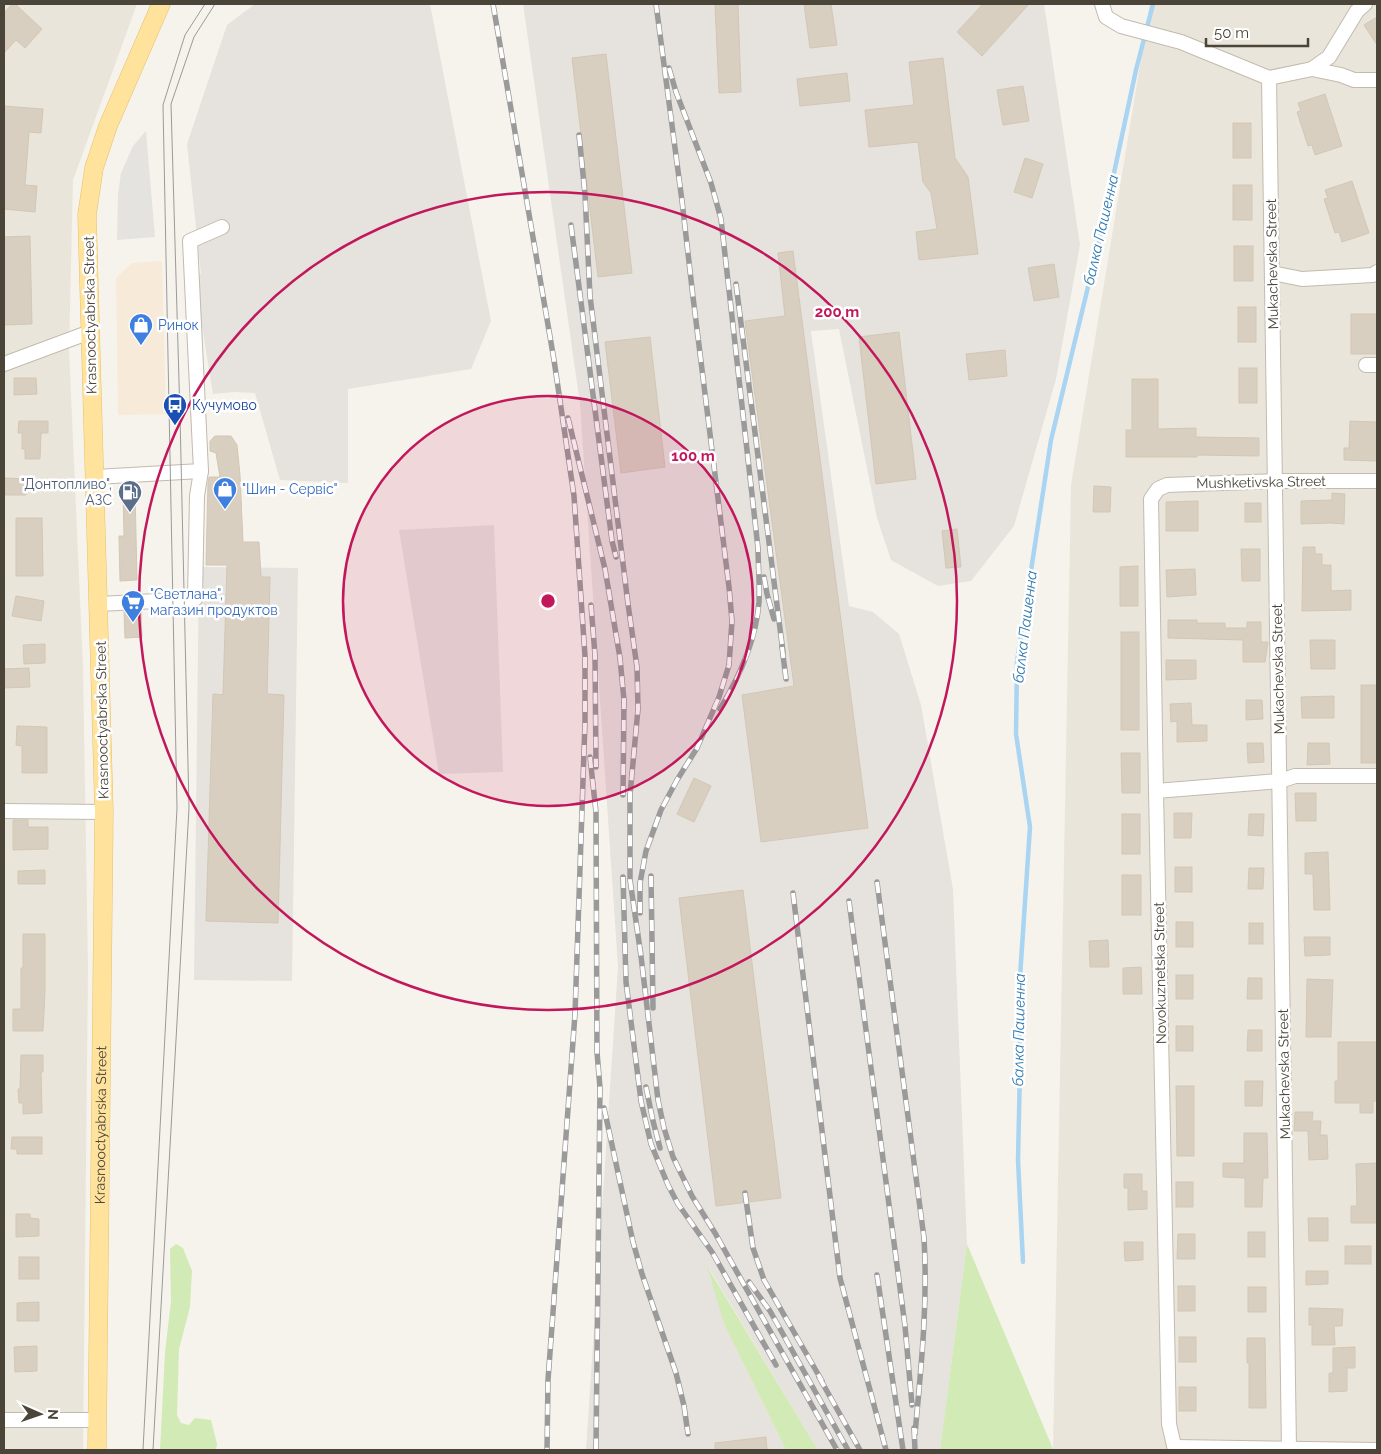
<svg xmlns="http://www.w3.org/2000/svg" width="1381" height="1454" viewBox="0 0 1381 1454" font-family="Raleway,sans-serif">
<rect width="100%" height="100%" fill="#f6f3ec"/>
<!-- residential -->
<g fill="#eae5da">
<path d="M 4,4 L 137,4 L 73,180 L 69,349 L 83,667 L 88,967 L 83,1450 L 4,1450 Z"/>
<path d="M 1150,4 L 1377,4 L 1377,1450 L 1053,1450 L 1071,485 Z"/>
</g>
<!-- commercial -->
<path fill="#f7ead8" d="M 162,261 L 166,414 L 118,415 L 116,278 L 132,263 Z"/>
<!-- industrial -->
<g fill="#e6e2dd">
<path d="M 255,4 L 430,4 L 491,321 L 471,369 L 348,389 L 348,483 L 280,480 L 255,393 L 234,392 L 213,394 L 194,277 L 201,274 L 187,144 L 227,25 Z"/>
<path d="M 523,4 L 1044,4 L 1080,245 L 1056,379 L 1014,526 L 971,581 L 938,586 L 891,560 L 877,518 L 839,329 L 811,331 L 849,606 L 873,612 L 899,634 L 921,705 L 953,889 L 967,1244 L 940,1450 L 818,1450 L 709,1268 L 724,1324 L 786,1450 L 586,1450 L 618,967 L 580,404 Z"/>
<path d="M 494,525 L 503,772 L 439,774 L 399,530 Z"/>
<path d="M 199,567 L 298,568 L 292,981 L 194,980 Z"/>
</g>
<!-- green -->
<g fill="#d2eab5">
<path d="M 176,1244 L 183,1248 L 192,1271 L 190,1307 L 179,1349 L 177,1415 L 181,1423 L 189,1425 L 195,1418 L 211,1420 L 217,1444 L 216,1450 L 160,1450 L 165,1352 L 171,1301 L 170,1249 Z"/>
<path d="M 967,1244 L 1053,1449 L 1053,1450 L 940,1450 Z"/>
<path d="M 707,1266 L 818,1450 L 786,1450 L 724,1324 Z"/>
</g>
<!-- parking -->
<path fill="#e5e3e0" d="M 146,131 L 155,237 L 117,240 L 118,194 L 121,173 L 133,146 Z"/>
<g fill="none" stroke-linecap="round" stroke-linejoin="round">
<!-- stream -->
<path stroke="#a9d4f2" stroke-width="4.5" d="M 1023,1262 L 1018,1160 L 1020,1069 L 1019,992 L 1030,827 L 1016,734 L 1017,662 L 1051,440 L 1102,229 L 1136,70 L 1153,4"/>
</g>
<!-- building -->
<g fill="#d8cfc1" stroke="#d3c7b4">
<path d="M 12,4 L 15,4 L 42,29 L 25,48 L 16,40 L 4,53 L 4,13 Z"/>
<path d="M 715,4 L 738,4 L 741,92 L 719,93 Z"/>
<path d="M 804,4 L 831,4 L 837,45 L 810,48 Z"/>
<path d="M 983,4 L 1029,4 L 982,56 L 957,32 Z"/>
<path d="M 1377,17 L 1377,45 L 1364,25 Z"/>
<path d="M 606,54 L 632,273 L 598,277 L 572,58 Z"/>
<path d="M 943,58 L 955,158 L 968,177 L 978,254 L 919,260 L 916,232 L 937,229 L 931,193 L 923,182 L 918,142 L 869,147 L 865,110 L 914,105 L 909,62 Z"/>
<path d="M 847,73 L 850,101 L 800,106 L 797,79 Z"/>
<path d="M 1023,86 L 1029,121 L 1003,125 L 997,90 Z"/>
<path d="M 1325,94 L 1342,146 L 1315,155 L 1312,145 L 1308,146 L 1297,112 L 1301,111 L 1298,103 Z"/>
<path d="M 4,106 L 43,109 L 41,133 L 29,132 L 25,185 L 37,186 L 35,212 L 4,209 Z"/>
<rect x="1233" y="123" width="18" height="35"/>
<path d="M 1025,158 L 1043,164 L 1032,198 L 1014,192 Z"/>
<path d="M 1352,181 L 1369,233 L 1342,242 L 1339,232 L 1335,233 L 1324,199 L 1328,198 L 1325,190 Z"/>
<rect x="1233" y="185" width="19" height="35"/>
<path d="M 30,236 L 32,324 L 4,325 L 4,237 Z"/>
<rect x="1234" y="246" width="19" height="35"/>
<path d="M 793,251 L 868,828 L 761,842 L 742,695 L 794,686 L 745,321 L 785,316 L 778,253 Z"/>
<path d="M 1054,264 L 1059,297 L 1034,301 L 1028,268 Z"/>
<rect x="1238" y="307" width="18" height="35"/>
<rect x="1351" y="314" width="26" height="40"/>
<path d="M 899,332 L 916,479 L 876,484 L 859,337 Z"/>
<path d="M 650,337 L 665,467 L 621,473 L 605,342 Z"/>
<path d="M 1005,350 L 1007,376 L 969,380 L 966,354 Z"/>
<rect x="1239" y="368" width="18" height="35"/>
<path d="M 14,378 L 36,378 L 37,394 L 14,395 Z"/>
<path d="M 1132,379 L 1158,379 L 1158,429 L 1196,428 L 1196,437 L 1259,438 L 1259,456 L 1197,455 L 1197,457 L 1126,457 L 1126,430 L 1132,430 Z"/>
<path d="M 19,421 L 48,421 L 48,433 L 41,433 L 40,459 L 25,459 L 25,449 L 22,449 L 22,433 L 18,433 Z"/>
<path d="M 1350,421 L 1377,422 L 1377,461 L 1344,460 L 1344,448 L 1349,448 Z"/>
<path d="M 215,436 L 231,436 L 237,445 L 240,475 L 243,542 L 259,542 L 261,577 L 270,577 L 267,694 L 284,695 L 278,923 L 206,921 L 213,694 L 223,695 L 227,565 L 206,565 L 208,483 L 209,477 L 220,477 L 216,453 L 210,451 L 210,441 Z"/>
<path d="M 4,478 L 27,479 L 26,495 L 4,495 Z"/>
<path d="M 1094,486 L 1111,487 L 1110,512 L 1093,512 Z"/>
<path d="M 123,490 L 135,490 L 137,580 L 120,581 L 119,536 L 124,536 Z"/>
<path d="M 1332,493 L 1345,494 L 1344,524 L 1331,523 L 1301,524 L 1301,501 L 1332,500 Z"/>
<path d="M 1198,501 L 1198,531 L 1166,531 L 1166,502 Z"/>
<rect x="1245" y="503" width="16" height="19"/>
<path d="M 16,518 L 42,518 L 43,576 L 16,576 Z"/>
<path d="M 957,529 L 961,567 L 946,568 L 942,531 Z"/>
<path d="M 1303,547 L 1315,547 L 1315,554 L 1322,554 L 1322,565 L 1331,565 L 1331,591 L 1351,590 L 1351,610 L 1302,611 Z"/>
<path d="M 1241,549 L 1260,549 L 1260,581 L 1242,581 Z"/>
<path d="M 1138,566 L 1138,606 L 1120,606 L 1120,567 Z"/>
<path d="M 1195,569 L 1196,595 L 1167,597 L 1166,570 Z"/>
<path d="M 16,596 L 44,601 L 41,621 L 12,616 Z"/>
<path d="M 124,611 L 141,611 L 142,637 L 125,638 Z"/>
<path d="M 1168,620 L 1197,620 L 1197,623 L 1225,623 L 1225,628 L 1247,628 L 1247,622 L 1261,622 L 1261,642 L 1268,642 L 1265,662 L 1243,662 L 1243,640 L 1168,638 Z"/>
<rect x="1121" y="632" width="18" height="98"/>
<path d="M 1310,640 L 1335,640 L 1335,669 L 1311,669 Z"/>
<path d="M 45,644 L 45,663 L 24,664 L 23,645 Z"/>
<path d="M 1166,660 L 1196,660 L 1196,679 L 1166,680 Z"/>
<path d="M 29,668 L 30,687 L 4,688 L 4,669 Z"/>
<rect x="1361" y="685" width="16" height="78"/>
<path d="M 1334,696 L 1334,718 L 1302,718 L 1301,697 Z"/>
<path d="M 1246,700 L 1262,700 L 1263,719 L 1246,720 Z"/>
<path d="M 1191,703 L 1192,725 L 1207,725 L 1207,741 L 1177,742 L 1177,721 L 1171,722 L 1170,704 Z"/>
<path d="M 17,726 L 47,727 L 47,773 L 22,773 L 22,746 L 16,745 Z"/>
<path d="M 1247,743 L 1263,743 L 1264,762 L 1248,763 Z"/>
<path d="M 1308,743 L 1329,743 L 1330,764 L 1307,765 Z"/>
<path d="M 1121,753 L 1140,753 L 1140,793 L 1122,793 Z"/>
<path d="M 694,778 L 711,786 L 694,822 L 677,814 Z"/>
<path d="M 1295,793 L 1316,793 L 1316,821 L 1296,821 Z"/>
<path d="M 1174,813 L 1192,813 L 1191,838 L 1174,838 Z"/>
<rect x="1122" y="814" width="18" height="40"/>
<path d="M 1249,814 L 1264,814 L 1263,836 L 1248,835 Z"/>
<path d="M 13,820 L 28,820 L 28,827 L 48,827 L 48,849 L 13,850 Z"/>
<path d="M 1328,852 L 1330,910 L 1314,910 L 1313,874 L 1305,874 L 1305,853 Z"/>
<rect x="1175" y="867" width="17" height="25"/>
<path d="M 1249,868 L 1264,868 L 1263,889 L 1248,889 Z"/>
<path d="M 45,870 L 45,884 L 18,884 L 18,871 Z"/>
<rect x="1122" y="875" width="19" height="40"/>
<path d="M 743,890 L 781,1198 L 716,1206 L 679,898 Z"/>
<rect x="1176" y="922" width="17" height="25"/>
<rect x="1249" y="923" width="14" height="21"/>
<path d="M 23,934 L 45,934 L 45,991 L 43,1031 L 13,1031 L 13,1009 L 21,1009 L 21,968 L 23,968 Z"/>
<path d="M 1304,937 L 1330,937 L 1330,955 L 1305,956 Z"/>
<path d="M 1108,940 L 1109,967 L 1090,967 L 1089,941 Z"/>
<path d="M 1141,967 L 1142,994 L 1123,994 L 1123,968 Z"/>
<rect x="1176" y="975" width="17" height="24"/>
<path d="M 1248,978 L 1262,978 L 1262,999 L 1247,999 Z"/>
<path d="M 1307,979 L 1333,980 L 1331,1037 L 1306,1037 Z"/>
<rect x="1176" y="1026" width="17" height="25"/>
<path d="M 1248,1030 L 1262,1030 L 1262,1051 L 1247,1051 Z"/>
<path d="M 1338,1042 L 1377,1042 L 1377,1101 L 1373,1101 L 1373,1113 L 1360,1113 L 1360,1103 L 1335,1103 L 1335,1081 L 1338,1081 Z"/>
<path d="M 21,1055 L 43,1055 L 43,1072 L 41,1072 L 42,1113 L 23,1114 L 23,1103 L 19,1103 L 18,1089 L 20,1089 Z"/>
<path d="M 1245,1081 L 1263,1081 L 1262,1106 L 1245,1106 Z"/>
<path d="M 1176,1086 L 1194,1086 L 1194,1156 L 1177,1156 Z"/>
<path d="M 1295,1112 L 1313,1112 L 1312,1121 L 1321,1121 L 1320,1135 L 1327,1135 L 1328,1159 L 1309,1160 L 1308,1131 L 1294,1131 Z"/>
<path d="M 1244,1133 L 1267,1133 L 1268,1178 L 1263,1178 L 1262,1207 L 1245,1207 L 1245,1178 L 1223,1177 L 1223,1163 L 1244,1163 Z"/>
<path d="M 12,1137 L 42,1137 L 42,1154 L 17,1154 L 17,1149 L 11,1149 Z"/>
<path d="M 1377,1163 L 1377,1223 L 1351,1223 L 1351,1206 L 1357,1206 L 1356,1164 Z"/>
<path d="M 1124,1174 L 1142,1174 L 1142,1191 L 1147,1191 L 1147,1209 L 1128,1210 L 1128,1188 L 1124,1188 Z"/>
<rect x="1176" y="1182" width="17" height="25"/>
<path d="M 16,1214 L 30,1214 L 30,1218 L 39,1219 L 39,1236 L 16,1237 Z"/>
<path d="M 1308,1218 L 1328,1218 L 1328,1241 L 1309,1241 Z"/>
<rect x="1248" y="1232" width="17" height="25"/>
<path d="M 1178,1234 L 1195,1234 L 1195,1259 L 1177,1259 Z"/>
<path d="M 1124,1242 L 1143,1242 L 1143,1260 L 1125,1261 Z"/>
<rect x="1345" y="1246" width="26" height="18"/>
<rect x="19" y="1257" width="20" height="22"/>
<path d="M 1306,1271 L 1328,1271 L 1328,1284 L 1306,1285 Z"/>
<rect x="1178" y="1286" width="17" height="25"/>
<rect x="1248" y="1287" width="18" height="25"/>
<path d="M 39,1302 L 39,1321 L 17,1321 L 17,1303 Z"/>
<path d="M 1309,1308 L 1343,1309 L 1342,1326 L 1334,1326 L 1335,1345 L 1312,1345 L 1312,1325 L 1309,1325 Z"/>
<rect x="1179" y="1337" width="17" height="25"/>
<path d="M 1247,1338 L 1265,1338 L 1266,1408 L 1249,1408 L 1249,1363 L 1247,1363 Z"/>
<path d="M 37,1346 L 37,1371 L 15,1372 L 14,1347 Z"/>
<path d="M 1355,1347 L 1355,1368 L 1347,1368 L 1347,1391 L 1329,1392 L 1329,1373 L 1333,1373 L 1333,1348 Z"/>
<rect x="1179" y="1387" width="17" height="24"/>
<path d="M 766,1437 L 767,1450 L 715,1450 L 715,1443 Z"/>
</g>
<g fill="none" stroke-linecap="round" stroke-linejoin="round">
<!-- minor casing -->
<g stroke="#c2bbae" stroke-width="16">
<g id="minor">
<path d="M 1102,4 L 1106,17 L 1121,26 L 1181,42 L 1269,78 L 1289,1449"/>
<path d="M 1312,69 L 1329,57 L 1357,11 L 1365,4"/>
<path d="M 1269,78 L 1312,69 L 1341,75 L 1354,80 L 1377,80"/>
<path d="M 1272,273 L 1302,279 L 1373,275 L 1377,272"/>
<path d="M 4,364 L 90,332"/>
<path d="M 1366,365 L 1377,365"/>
<path d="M 95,477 L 201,471 L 190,241 L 222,227"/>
<path d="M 99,604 L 195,599 L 197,496 L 201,471"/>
<path d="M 1156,791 L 1280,781 L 1295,776 L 1377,776"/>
<path d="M 4,811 L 104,812"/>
<path d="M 4,1420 L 98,1420"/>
<path d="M 1175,1447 L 1377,1450"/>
<path d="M 1175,1450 L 1169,1424 L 1156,791 L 1151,499 L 1158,489 L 1167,485 L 1276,481 L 1377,481"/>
</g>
</g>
<!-- major casing -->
<g stroke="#e6c16a" stroke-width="19">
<g id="major">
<path id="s1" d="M 97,1450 L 104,812 L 87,215 L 94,168 L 108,126 L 161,4"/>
</g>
</g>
<!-- minor -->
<use href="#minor" stroke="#fff" stroke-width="14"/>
<!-- major -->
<use href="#major" stroke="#ffe39c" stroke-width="18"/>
<!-- tram -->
<g stroke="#9a9a9a" stroke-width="1">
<path d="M 143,1450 L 177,808 L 163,105 L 185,35 L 205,4"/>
<path d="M 153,1450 L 189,808 L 180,416 L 171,104 L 194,37 L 215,4"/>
</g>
<!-- rail casing -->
<g stroke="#9a9a9a" stroke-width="5.5">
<g id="rail">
<path d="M 493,4 L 554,360 L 574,496 L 585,656 L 585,722 L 575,1014 L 548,1380 L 547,1450"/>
<path d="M 669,68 L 676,92 L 711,183 L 721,219 L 758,548 C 758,566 760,584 759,602 C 756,640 740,676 720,709"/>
<path d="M 579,135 L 585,194 L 590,296 L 628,604 L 637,667 L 638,709 L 630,795 L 630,880 L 641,956 L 658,1100 L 664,1128 L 673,1157 L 692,1196 L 715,1233 L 837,1450"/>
<path d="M 571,225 L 612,541 L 616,557"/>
<path d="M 736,284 L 783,652"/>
<path d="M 568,418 L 605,569 L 620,658 L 624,700 L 623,795"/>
<path d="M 764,577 L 767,594 L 774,619"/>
<path d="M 591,605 L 595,655 L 596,767"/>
<path d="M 782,647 L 786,679"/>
<path d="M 590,757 L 596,812 L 597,1052 L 600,1088 L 596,1450"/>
<path d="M 651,876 L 653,1008"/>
<path d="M 623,877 L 626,982 L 641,1101 L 651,1144 L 668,1185 L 678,1204 L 712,1252 L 776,1365"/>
<path d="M 877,882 L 924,1238 C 928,1304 921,1368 915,1434"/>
<path d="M 793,893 L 840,1278 L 886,1450"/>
<path d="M 849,901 L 905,1326 L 912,1405"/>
<path d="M 640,913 L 640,883 L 646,851 L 661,810 L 677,780 L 697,748 L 719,697 L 729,665 L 732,621 L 729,587 L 693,297 L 682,201 L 656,4"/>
<path d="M 646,1087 L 653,1121 L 660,1148"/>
<path d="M 604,1108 L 633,1242 L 642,1274 L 676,1373 L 684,1406 L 688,1434"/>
<path d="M 745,1193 L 753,1248 L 764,1280 L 822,1381"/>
<path d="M 877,1275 L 903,1450"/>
<path d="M 749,1282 L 770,1311 L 848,1450"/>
<path d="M 819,1377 L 860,1450"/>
<path d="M 914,1428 L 915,1450"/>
</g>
</g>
<!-- rail -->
<use href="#rail" stroke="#fff" stroke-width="4" stroke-dasharray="11" stroke-linecap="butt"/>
</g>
<!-- distance rings -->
<circle cx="548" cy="601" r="205" fill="#c2185b" fill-opacity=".12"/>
<g fill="none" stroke="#c2185b" stroke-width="2.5">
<circle cx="548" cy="601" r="205"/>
<circle cx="548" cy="601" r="409"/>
</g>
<!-- icons -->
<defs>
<g id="shop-pin" transform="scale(1.25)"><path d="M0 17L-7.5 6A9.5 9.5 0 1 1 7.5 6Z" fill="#3f7fe0" stroke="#fff"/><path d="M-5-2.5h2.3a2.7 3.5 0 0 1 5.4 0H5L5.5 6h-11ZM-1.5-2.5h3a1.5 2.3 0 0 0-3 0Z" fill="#fff"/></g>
<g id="bus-pin" transform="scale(1.25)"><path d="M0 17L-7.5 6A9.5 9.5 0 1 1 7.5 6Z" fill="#1a4fb4" stroke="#fff"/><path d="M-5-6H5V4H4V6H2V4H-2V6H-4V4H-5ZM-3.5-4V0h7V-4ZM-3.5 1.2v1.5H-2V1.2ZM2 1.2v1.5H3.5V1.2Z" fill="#fff"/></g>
<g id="fuel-pin" transform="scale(1.25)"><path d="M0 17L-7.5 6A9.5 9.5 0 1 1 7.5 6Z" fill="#5c6f8a" stroke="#fff"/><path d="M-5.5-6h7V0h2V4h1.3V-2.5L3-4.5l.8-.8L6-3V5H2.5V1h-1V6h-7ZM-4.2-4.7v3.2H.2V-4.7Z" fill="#fff"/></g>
<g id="supermarket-pin" transform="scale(1.25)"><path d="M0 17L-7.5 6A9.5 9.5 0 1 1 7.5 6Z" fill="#3f7fe0" stroke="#fff"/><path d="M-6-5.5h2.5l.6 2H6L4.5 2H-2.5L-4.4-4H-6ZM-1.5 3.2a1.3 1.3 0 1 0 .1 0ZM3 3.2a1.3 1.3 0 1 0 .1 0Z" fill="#fff"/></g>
</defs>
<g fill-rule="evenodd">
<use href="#shop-pin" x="141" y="325"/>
<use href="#bus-pin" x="175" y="405"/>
<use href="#shop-pin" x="225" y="489"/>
<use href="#fuel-pin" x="130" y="492"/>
<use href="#supermarket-pin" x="133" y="602"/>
</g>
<g text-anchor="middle" stroke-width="5" stroke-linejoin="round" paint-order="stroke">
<!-- street labels -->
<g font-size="14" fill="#4b4439" stroke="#fff">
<text transform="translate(1272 264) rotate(-91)" y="5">Mukachevska Street</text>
<text transform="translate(90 315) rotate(-91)" y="5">Krasnooctyabrska Street</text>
<text transform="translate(1261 482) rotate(-1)" y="5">Mushketivska Street</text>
<text transform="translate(1278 669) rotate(-91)" y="5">Mukachevska Street</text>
<text transform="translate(102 720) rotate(-91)" y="5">Krasnooctyabrska Street</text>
<text transform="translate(1160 973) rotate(-91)" y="5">Novokuznetska Street</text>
<text transform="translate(1284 1074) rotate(-91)" y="5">Mukachevska Street</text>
<text dy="5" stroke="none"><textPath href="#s1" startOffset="325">Krasnooctyabrska Street</textPath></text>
</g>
<!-- shop labels -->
<g font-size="14" fill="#366cbe" stroke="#fff" text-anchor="start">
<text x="158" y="330">Ринок</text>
<text x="242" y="494">"Шин - Сервіс"</text>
<text x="150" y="599">"Светлана",<tspan x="150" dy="16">магазин продуктов</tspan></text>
</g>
<!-- transit labels -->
<g font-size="14" fill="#164399" stroke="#fff" text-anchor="start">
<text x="192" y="410">Кучумово</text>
</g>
<!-- service labels -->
<g font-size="14" fill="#4e5e75" stroke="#fff" text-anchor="end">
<text x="112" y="489">"Донтопливо",<tspan x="112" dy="16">АЗС</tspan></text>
</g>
<!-- water labels -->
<g font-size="15" font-style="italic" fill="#2e7ab2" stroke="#fff">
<text transform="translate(1101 230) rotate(-77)" y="5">балка Пашенна</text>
<text transform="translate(1025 627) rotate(-83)" y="5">балка Пашенна</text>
<text transform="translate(1019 1030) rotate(-89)" y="5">балка Пашенна</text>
</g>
</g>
<circle cx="548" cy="601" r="8" fill="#c2185b" stroke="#fff" stroke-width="2.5"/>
<g font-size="15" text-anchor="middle" font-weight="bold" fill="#c2185b" stroke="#fff" stroke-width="5" stroke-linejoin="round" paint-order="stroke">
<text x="837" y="317">200 m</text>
<text x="693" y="461">100 m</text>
</g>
<!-- border -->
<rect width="1381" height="1454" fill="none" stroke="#4b4439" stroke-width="10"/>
<!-- north arrow -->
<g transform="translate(40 1414) rotate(92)" stroke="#ffffff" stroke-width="4" paint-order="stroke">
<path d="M0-4L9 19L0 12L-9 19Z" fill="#4b4439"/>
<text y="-8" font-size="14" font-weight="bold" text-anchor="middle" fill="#4b4439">N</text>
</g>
<!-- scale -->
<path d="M1206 38v8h102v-8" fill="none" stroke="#4b4439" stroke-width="2.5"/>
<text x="1214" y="38" font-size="15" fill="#4b4439" stroke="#ffffff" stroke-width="4" paint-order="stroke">50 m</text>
</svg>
